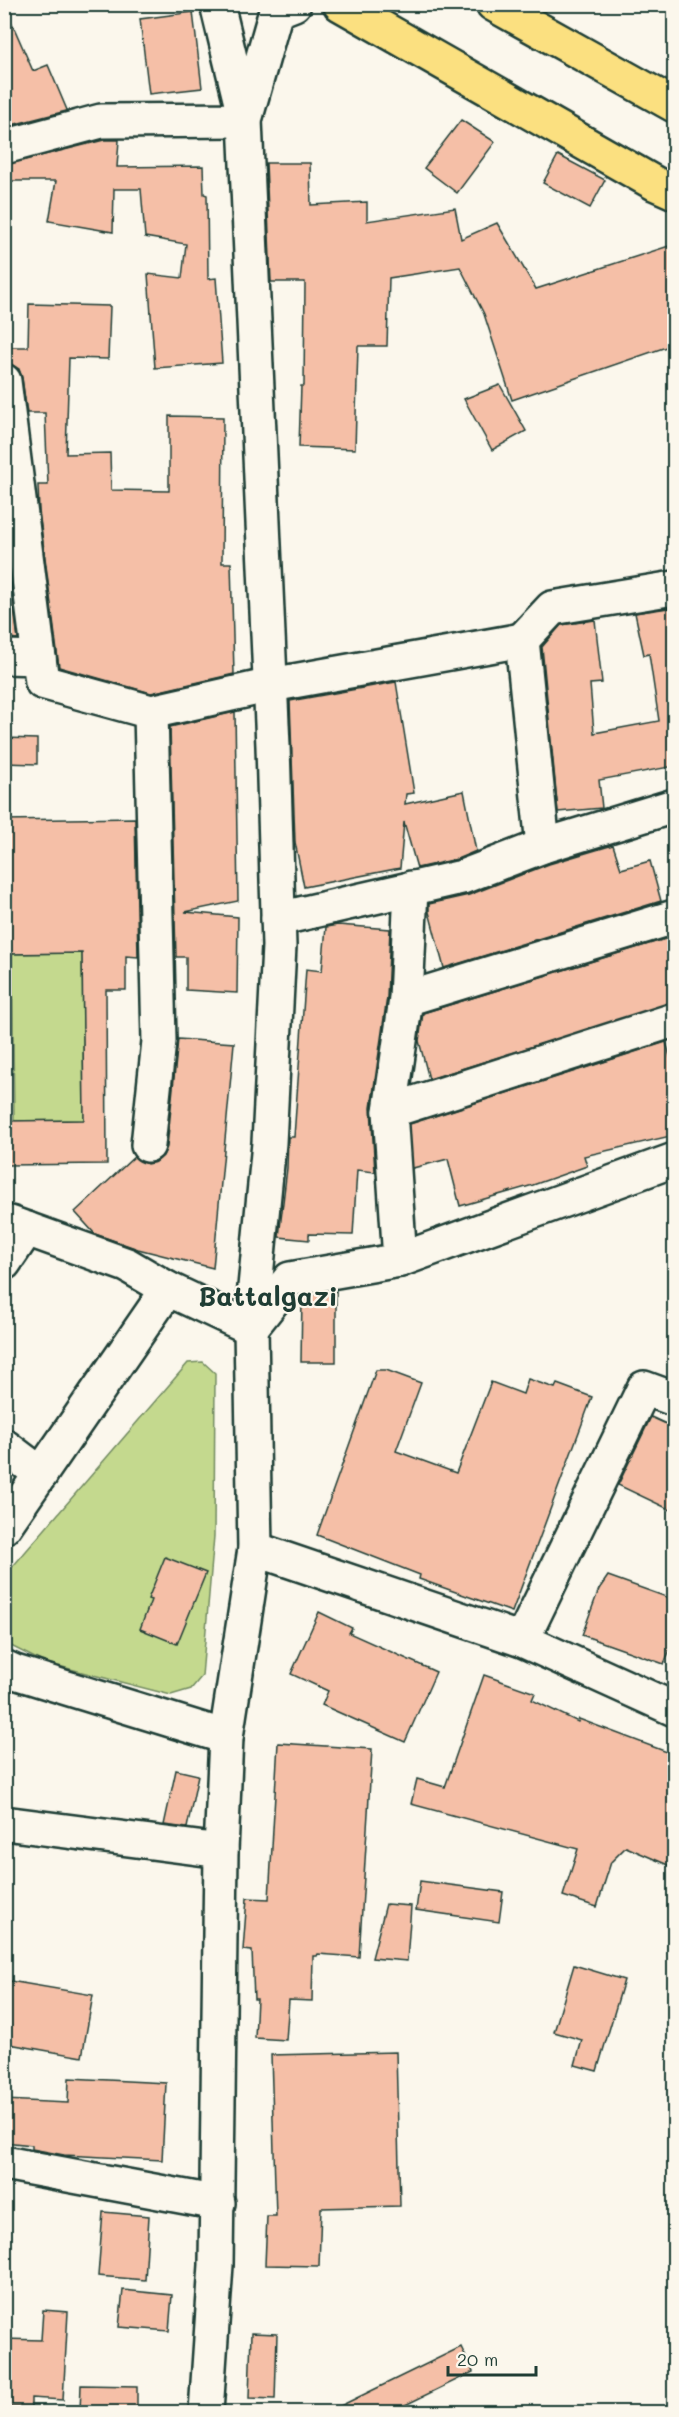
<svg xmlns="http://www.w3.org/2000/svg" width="679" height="2417" viewBox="0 0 679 2417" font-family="Mali,sans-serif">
<rect width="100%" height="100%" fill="#fbf7ec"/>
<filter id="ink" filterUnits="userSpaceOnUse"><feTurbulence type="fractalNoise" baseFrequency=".0167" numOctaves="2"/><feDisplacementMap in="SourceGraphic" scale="12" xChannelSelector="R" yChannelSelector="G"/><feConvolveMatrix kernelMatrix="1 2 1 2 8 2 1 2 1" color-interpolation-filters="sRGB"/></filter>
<g filter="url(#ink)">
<!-- green -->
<g fill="#c4d98e" stroke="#728b61" stroke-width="1.5">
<path d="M 82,953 L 84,1120 L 14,1121 L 12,954 Z"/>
<path d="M 203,1362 L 215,1373 L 214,1536 L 202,1676 L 191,1689 L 171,1695 L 43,1662 L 5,1643 L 4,1577 L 8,1572 L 188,1363 Z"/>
</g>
<!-- building -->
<g fill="#f5bfa7" stroke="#1f3d34" stroke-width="1.5">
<path d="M 4,5 L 33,71 L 48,65 L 67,110 L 70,110 L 4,127 Z"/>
<path d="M 193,12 L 202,88 L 149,94 L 140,19 Z"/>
<path d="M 461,120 L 495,142 L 457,193 L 424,168 Z"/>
<path d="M 104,140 L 119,140 L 117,167 L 203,166 L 204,194 L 207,195 L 208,279 L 216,278 L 222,363 L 155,368 L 148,274 L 182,278 L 186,244 L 145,237 L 141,189 L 114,189 L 113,232 L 49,221 L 56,181 L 4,181 L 4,165 Z"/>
<path d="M 558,155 L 605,180 L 590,208 L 543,183 Z"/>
<path d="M 266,163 L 310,163 L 311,205 L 367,202 L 367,221 L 455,208 L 461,239 L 497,223 L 536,289 L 675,244 L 675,344 L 512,400 L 484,314 L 460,267 L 389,278 L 387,346 L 358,346 L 355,449 L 299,447 L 301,386 L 304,386 L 305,282 L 271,282 Z"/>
<path d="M 29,304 L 110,306 L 108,359 L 69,358 L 66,454 L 110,453 L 111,490 L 169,491 L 169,416 L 223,417 L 222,563 L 231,563 L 234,674 L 151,693 L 59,667 L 39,511 L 38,485 L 48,485 L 45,413 L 27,413 L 22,378 L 19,369 L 9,363 L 7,347 L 28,347 Z"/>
<path d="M 500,385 L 526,431 L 492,450 L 464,399 Z"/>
<path d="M 4,535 L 18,639 L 9,638 L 4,635 Z"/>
<path d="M 675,607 L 675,766 L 599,780 L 602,808 L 558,812 L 542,647 L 561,625 L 595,620 L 602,683 L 590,684 L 594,733 L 659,721 L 649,654 L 644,655 L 635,613 Z"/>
<path d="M 396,682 L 414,793 L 406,794 L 405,804 L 464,791 L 476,851 L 457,859 L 417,868 L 404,822 L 400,868 L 304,887 L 295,842 L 290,701 Z"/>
<path d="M 235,712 L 238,901 L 185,912 L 238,917 L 237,993 L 186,990 L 186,957 L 176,957 L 170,727 Z"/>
<path d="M 4,738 L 37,739 L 37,764 L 4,763 Z"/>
<path d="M 135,818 L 138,957 L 126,956 L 126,990 L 106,990 L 107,1164 L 4,1165 L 4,1121 L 84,1120 L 82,953 L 4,954 L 4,820 Z"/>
<path d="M 613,845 L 621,869 L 650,861 L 661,901 L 444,968 L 429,912 L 429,904 L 469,895 L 549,864 Z"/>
<path d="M 338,925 L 390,929 L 387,997 L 371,1108 L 375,1172 L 357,1170 L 353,1235 L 309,1234 L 309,1240 L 279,1237 L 287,1168 L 288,1137 L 294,1137 L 306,969 L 322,971 L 326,927 Z"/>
<path d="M 675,936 L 675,1002 L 429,1079 L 419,1041 L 423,1013 Z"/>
<path d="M 178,1039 L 234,1043 L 213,1268 L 138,1249 L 95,1234 L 75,1212 L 134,1157 L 147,1164 L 156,1162 L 163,1156 L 167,1147 Z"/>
<path d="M 666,1042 L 675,1074 L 675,1135 L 584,1156 L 587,1166 L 533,1185 L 460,1206 L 448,1159 L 413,1168 L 410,1124 Z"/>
<path d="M 336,1291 L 336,1362 L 301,1362 L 302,1296 Z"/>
<path d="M 376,1370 L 386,1370 L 421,1383 L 396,1451 L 456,1473 L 491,1382 L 523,1394 L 528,1379 L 555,1388 L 557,1384 L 592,1397 L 512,1612 L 419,1579 L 420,1575 L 317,1535 Z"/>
<path d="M 651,1417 L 675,1428 L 675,1512 L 618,1485 Z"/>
<path d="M 165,1557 L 206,1573 L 177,1644 L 140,1629 L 151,1600 L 148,1599 Z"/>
<path d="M 608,1576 L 675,1600 L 675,1637 L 664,1664 L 582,1635 L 599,1589 Z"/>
<path d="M 319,1612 L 352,1628 L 349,1633 L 436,1672 L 405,1742 L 322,1705 L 328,1691 L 291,1674 Z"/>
<path d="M 484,1675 L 535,1693 L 532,1700 L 578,1722 L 579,1719 L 675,1755 L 675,1868 L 626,1847 L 611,1862 L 597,1907 L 563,1896 L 578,1849 L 411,1804 L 417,1779 L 445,1787 Z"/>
<path d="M 278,1743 L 372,1749 L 359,1957 L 318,1954 L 317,1956 L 313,1956 L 312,2001 L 289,2000 L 286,2040 L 255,2038 L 257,1999 L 254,1999 L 252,1951 L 243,1950 L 247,1898 L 269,1899 Z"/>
<path d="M 176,1770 L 198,1775 L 187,1828 L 164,1825 Z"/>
<path d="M 420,1881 L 503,1892 L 499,1922 L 416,1910 Z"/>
<path d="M 386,1904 L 411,1906 L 407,1961 L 372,1958 Z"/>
<path d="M 574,1965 L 624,1980 L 597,2071 L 575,2065 L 582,2040 L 554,2032 Z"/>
<path d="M 4,1980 L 93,1995 L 82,2057 L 4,2043 Z"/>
<path d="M 396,2052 L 400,2206 L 321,2208 L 319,2266 L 265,2265 L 267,2216 L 276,2216 L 271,2055 Z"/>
<path d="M 69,2078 L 166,2083 L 162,2160 L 64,2155 L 32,2149 L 32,2145 L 4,2142 L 4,2100 L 68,2103 Z"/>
<path d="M 103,2212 L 149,2216 L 145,2280 L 98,2276 Z"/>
<path d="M 123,2290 L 172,2295 L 169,2331 L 119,2327 Z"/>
<path d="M 43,2310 L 68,2312 L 63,2400 L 31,2398 L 31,2407 L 4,2407 L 4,2339 L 41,2340 Z"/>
<path d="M 251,2333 L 277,2334 L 275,2399 L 249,2398 Z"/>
<path d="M 461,2347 L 473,2372 L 391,2412 L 328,2412 Z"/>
<path d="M 81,2385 L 137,2386 L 137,2412 L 80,2412 Z"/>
</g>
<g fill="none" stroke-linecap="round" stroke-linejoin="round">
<!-- minor casing -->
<g stroke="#1f3d34" stroke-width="38">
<g id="minor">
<path d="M 4,147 L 101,121 L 245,120 L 276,11 L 294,4"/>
<path d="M 4,381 L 39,658 L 4,657"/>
<path d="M 522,640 L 552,608 L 674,588"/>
<path d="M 39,658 L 42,682 L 151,712 L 271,685 L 522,640 L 543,846"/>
<path d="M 411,888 L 406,999 L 674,917"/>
<path d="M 278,919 L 462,877 L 543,846 L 674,806"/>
<path d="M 390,1111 L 406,999"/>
<path d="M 148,1145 L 159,1041 L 151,712"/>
<path d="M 4,1223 L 10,1223 L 127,1265 L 168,1289 L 251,1328 L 290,1279 L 400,1260 L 674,1160"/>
<path d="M 400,1260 L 390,1111 L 674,1020"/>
<path d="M 4,1263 L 27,1229"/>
<path d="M 4,1446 L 41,1474"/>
<path d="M 4,1527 L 168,1289"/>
<path d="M 255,1549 L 522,1640 L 674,1709"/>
<path d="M 522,1640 L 644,1388 L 674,1399"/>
<path d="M 4,1667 L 15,1672 L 226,1737"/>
<path d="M 4,1823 L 221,1851"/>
<path d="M 4,2163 L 218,2203"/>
<path d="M 206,2412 L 216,2265 L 221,1851 L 226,1737 L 255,1549 L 251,1328 L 269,1143 L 279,946 L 273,746 L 245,120 L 217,4"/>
</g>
</g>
<!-- major casing -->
<g stroke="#1f3d34" stroke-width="38">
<g id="major">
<path d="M 340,4 L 656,184 L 674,192"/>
<path d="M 493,4 L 674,105"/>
</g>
</g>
<!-- minor -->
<use href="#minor" stroke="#fbf7ec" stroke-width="33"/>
<!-- major -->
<use href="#major" stroke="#fbe080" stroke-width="33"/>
</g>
</g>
<g text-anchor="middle" stroke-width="4.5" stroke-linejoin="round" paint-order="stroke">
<!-- district labels -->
<g font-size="27" font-weight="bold" fill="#1f3d34" stroke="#fbf7ec">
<text x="268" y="1306">Battalgazi</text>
</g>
</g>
<!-- margin -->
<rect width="679" height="2417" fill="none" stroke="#fbf7ec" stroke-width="24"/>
<rect x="12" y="12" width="655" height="2393" fill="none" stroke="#1f3d34" stroke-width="2" filter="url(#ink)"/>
<!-- scale -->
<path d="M448 2366v9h88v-9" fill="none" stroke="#1f3d34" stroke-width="3"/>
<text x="457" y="2366" font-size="18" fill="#1f3d34" stroke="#fbf7ec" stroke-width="4.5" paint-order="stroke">20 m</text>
</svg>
